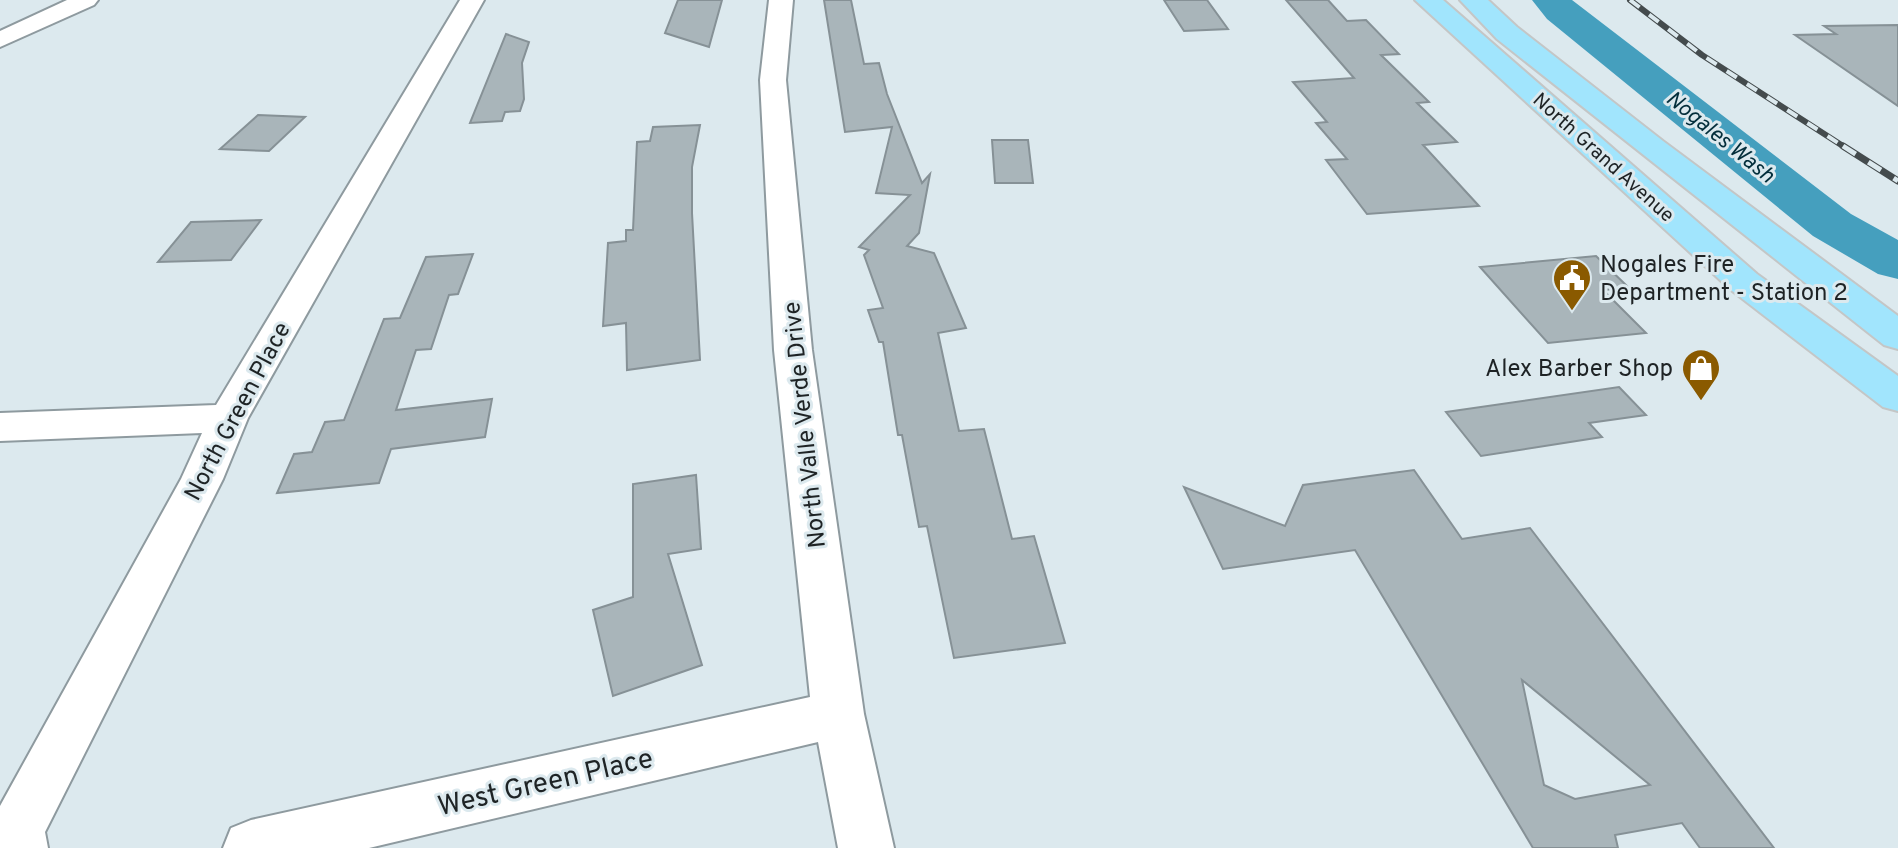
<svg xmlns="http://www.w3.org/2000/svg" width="1898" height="848" font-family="Overpass,sans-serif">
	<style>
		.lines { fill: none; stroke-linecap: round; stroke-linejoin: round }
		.river { fill: #459fbe; fill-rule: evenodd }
		.building { fill: #a9b5ba; stroke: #869196; stroke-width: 2; fill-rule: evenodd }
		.minor-casing { stroke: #8e9a9f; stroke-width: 4 }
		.major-casing { stroke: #c4c6c6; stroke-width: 4 }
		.minor { fill: #fff; fill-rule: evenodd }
		.major { fill: #a1e5fd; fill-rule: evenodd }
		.rail-far1-casing { stroke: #444b4d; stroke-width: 6 }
		.rail-casing { stroke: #444b4d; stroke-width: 7 }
		.rail-far1 { stroke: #dce9ee; stroke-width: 4; stroke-dasharray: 12; stroke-linecap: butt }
		.rail { stroke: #dce9ee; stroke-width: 5; stroke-dasharray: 15; stroke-linecap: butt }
		.labels { text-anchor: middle; stroke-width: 6; stroke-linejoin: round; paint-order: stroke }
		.far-street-label { font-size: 20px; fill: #1e2325; stroke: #dce9ee }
		.far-water-label { font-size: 22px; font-style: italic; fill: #032e3b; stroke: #dce9ee }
		.poi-label { font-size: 24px; fill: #1e2325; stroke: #dce9ee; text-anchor: start }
		.street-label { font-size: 24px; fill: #1e2325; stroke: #dce9ee }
		.near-street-label { font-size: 28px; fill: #1e2325; stroke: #dce9ee }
	</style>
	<rect width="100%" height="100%" fill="#dce9ee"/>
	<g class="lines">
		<path class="river" d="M1532,0H1572L1851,214L1898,240V279L1878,274L1813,236L1547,19Z"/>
	</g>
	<g class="building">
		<path d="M678,0H722L709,47L665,33Z"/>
		<path d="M824,0H851L864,64L879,63L887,94L922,183L930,174L919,233L907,246L934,253L966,328L938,333L959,431L984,429L1012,539L1034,536L1065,643L954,658L927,526L919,527L902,435H898L883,342H879L868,310L883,308L864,255L869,250L859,247L910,195L876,193L892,127L845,132Z"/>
		<path d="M1164,0H1207L1228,29L1184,31Z"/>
		<path d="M1286,0H1328L1347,21L1366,20L1399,54L1381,55L1429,102L1417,103L1457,142L1423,145L1479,206L1367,214L1326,160L1347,159L1316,123L1327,122L1293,82L1354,78Z"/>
		<path d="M1898,25V106L1795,35L1836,34L1824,26Z"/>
		<path d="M506,34L529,42L522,63L524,99L520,111L505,112L502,121L470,123Z"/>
		<path d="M258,115L305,117L269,151L220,149Z"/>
		<path d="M700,125L692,167V213L700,360L627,370L626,323L603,326L608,243L626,241V230H633L637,142L650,141L653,127Z"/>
		<path d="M992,140H1028L1033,183H995Z"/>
		<path d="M261,220L231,260L158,262L191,222Z"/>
		<path d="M473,254L458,294L449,295L431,349L416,350L396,410L492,399L485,437L391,449L379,483L277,493L294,454L312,452L325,422L344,420L384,319L400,318L426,257Z"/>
		<path d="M1596,256L1629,288L1603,290L1646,333L1548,343L1480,267Z"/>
		<path d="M1619,387L1646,415L1589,423L1602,437L1481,456L1446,412Z"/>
		<path d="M1414,470L1462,539L1530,528L1774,848H1700L1682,823L1615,835L1618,848H1533L1355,550L1223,569L1184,487L1285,526L1303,485ZM1522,680L1650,785L1575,799L1544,785Z"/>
		<path d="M696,475L701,549L668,554L702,665L613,696L593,610L633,597V484Z"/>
	</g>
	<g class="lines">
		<defs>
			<g id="minor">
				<path d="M67,0H98L94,5L0,47V31Z"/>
				<path d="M460,0H484L248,418L223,479L45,832L48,848H0V806L181,479L202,433L0,441V413L216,405Z"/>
				<path d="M769,0H793L786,80L812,350L864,714L894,848H838L818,742L369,848H223L231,828L251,820L810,697L774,350L760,80Z"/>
			</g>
			<g id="major">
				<path d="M1415,0H1443L1757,274L1898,376V411L1883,407L1731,290Z"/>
				<path d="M1460,0H1488L1517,27L1663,141L1898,316V349L1884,345L1497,39Z"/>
			</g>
		</defs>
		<use href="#minor" class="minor-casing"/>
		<use href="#major" class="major-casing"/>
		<use href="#minor" class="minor"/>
		<use href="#major" class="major"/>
		<defs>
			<path id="rail-far1" d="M1630,0L1702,55L1846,148"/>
			<path id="rail" d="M1843,146L1898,181"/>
		</defs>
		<use href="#rail-far1" class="rail-far1-casing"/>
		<use href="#rail" class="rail-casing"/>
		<use href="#rail-far1" class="rail-far1"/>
		<use href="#rail" class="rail"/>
	</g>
	<defs>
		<symbol id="civic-pin" viewBox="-11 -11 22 30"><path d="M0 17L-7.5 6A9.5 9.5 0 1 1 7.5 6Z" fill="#8a5a00" stroke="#dce9ee"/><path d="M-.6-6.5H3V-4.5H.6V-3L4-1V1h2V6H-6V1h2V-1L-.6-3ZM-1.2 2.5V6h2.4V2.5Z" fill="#fff"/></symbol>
		<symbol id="shop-pin" viewBox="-11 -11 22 30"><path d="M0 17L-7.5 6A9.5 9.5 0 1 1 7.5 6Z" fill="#8a5a00" stroke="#dce9ee"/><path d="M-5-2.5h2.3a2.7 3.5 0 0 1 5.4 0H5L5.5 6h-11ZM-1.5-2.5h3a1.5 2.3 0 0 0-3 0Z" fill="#fff"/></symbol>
	</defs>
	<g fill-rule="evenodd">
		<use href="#civic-pin" x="1550" y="256" width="44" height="60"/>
		<use href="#shop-pin" x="1679" y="346" width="44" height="60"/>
	</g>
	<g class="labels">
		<g class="far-street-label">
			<text transform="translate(1604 157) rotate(42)" y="7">North Grand Avenue</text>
		</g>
		<g class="far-water-label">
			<text transform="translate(1721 136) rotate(39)" y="8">Nogales Wash</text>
		</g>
		<g class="poi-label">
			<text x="1600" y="272">Nogales Fire<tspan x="1600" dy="28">Department - Station 2</tspan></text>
			<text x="1673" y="376" text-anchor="end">Alex Barber Shop</text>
		</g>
		<g class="street-label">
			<text transform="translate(237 411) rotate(-62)" y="8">North Green Place</text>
			<text transform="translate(804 425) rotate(-96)" y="8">North Valle Verde Drive</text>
		</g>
		<g class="near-street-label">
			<text transform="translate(545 781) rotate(-13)" y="10">West Green Place</text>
		</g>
	</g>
</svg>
